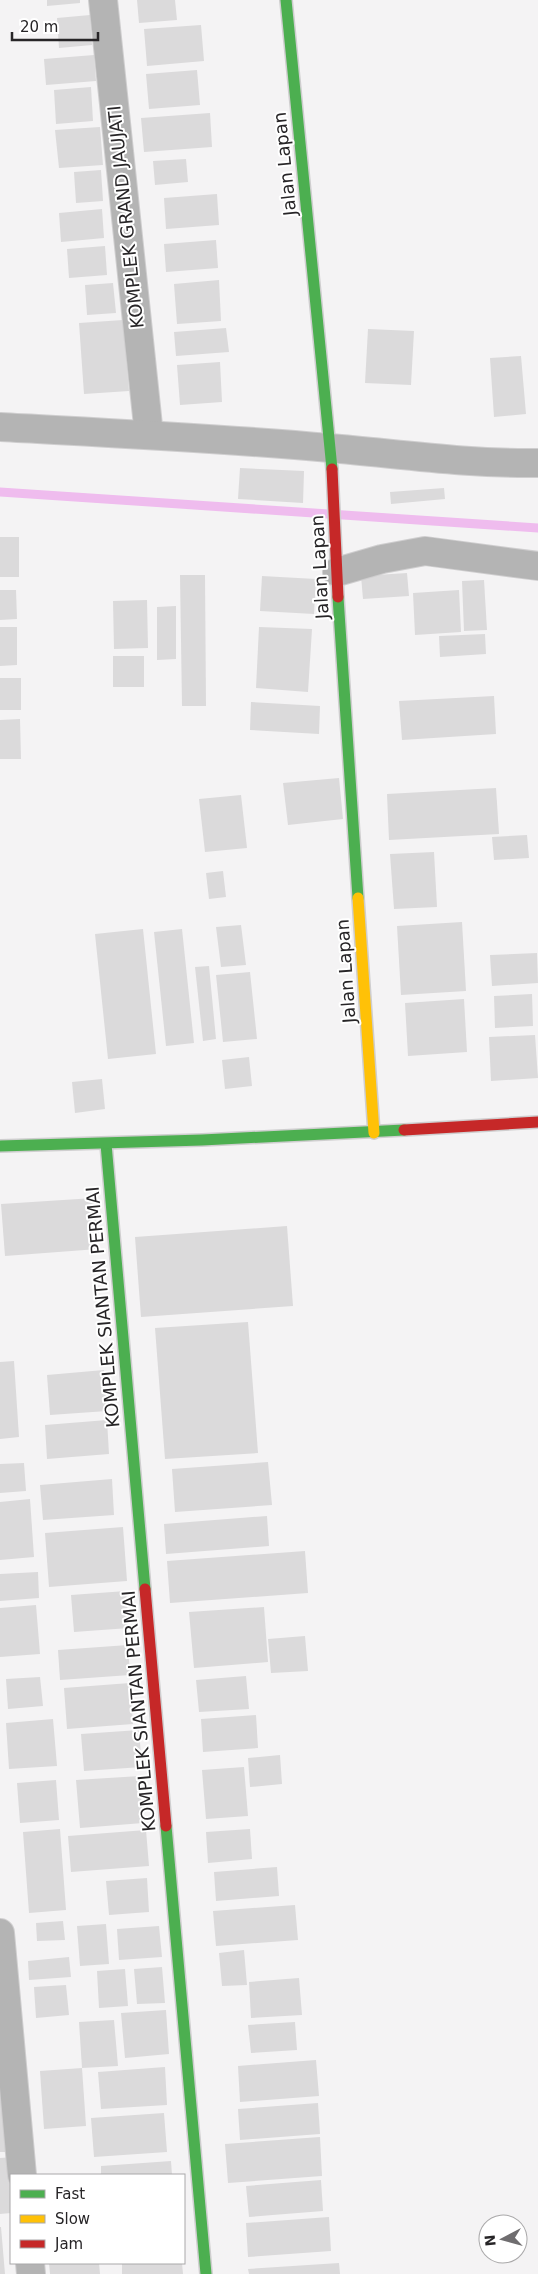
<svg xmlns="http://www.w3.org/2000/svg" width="538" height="2274" font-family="'DejaVu Sans',sans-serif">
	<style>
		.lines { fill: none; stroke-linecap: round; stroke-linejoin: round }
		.stream { stroke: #efbcee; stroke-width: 9 }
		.building { fill: #dbdadb }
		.street-casing { stroke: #cfcecf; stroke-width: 30 }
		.fast-casing { stroke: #cfcecf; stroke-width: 14 }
		.slow-casing { stroke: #cfcecf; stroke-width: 14 }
		.jam-casing { stroke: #cfcecf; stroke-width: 14 }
		.street { stroke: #b4b4b4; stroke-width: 28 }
		.fast { stroke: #4caf50; stroke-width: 11 }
		.slow { stroke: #ffc107; stroke-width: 11 }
		.jam { stroke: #c62828; stroke-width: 11 }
		.labels { text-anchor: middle; stroke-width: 4; stroke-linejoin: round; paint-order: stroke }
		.street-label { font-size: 18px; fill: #272527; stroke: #fff }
	</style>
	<rect width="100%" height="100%" fill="#f4f3f4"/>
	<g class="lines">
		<path class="stream" d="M0,492L538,528"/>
	</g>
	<g class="building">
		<path d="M47,0H80V3L47,6Z"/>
		<path d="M137,0H175L177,20L139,23Z"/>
		<path d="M90,15L92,45L59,48L57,18Z"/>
		<path d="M201,25L204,61L147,66L144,29Z"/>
		<path d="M94,55L96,81L46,85L44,59Z"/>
		<path d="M197,70L200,105L149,109L146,74Z"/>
		<path d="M91,87L93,121L56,124L54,90Z"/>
		<path d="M210,113L212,147L144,152L141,118Z"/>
		<path d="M100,127L103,165L59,168L55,130Z"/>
		<path d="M186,159L188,182L155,185L153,161Z"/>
		<path d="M101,170L103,201L76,203L74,172Z"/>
		<path d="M217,194L219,225L166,229L164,198Z"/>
		<path d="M102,209L104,238L61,242L59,213Z"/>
		<path d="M216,240L218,268L166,272L164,244Z"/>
		<path d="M105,246L107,275L69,278L67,249Z"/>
		<path d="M219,280L221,321L177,324L174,284Z"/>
		<path d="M113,283L116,313L87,315L85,285Z"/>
		<path d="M123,320L129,391L84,394L79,323Z"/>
		<path d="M226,328L229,352L176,356L174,332Z"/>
		<path d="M368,329L414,331L411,385L365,383Z"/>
		<path d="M521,356L526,414L494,417L490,358Z"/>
		<path d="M220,362L222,402L180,405L177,365Z"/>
		<path d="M240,468L304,471L303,503L238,499Z"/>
		<path d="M444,488L445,499L391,504L390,492Z"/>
		<rect x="0" y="537" width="19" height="40"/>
		<path d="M407,573L409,596L363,599L361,576Z"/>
		<path d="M180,575H205L206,706H182Z"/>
		<path d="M262,576L316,579L314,614L260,611Z"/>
		<path d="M484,580L487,630L464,631L462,581Z"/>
		<path d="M0,590H16L17,619L0,620Z"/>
		<path d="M459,590L461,632L415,635L413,593Z"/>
		<path d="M147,600L148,648L114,649L113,601Z"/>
		<path d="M176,606V659L157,660V607Z"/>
		<path d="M0,627H17V665L0,666Z"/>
		<path d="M259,627L312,629L308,692L256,688Z"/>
		<path d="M485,634L486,654L440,657L439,636Z"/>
		<rect x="113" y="656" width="31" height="31"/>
		<rect x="0" y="678" width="21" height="32"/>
		<path d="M494,696L496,734L402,740L399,701Z"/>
		<path d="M251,702L320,706L319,734L250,730Z"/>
		<path d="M20,719L21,759H0V720Z"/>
		<path d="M339,778L343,819L288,825L283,783Z"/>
		<path d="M496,788L499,834L389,840L387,794Z"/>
		<path d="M241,795L247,848L205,852L199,799Z"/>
		<path d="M527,835L529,858L494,860L492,837Z"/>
		<path d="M434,852L437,907L394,909L390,854Z"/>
		<path d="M223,871L226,897L209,899L206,873Z"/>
		<path d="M462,922L466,991L401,995L397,926Z"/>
		<path d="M241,925L246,965L221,967L216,927Z"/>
		<path d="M143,929L156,1054L108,1059L95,934Z"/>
		<path d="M182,929L194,1043L166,1046L154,932Z"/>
		<path d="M537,953L538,983L492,986L490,955Z"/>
		<path d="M209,966L216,1039L203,1041L195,967Z"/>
		<path d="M250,972L257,1039L223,1042L216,975Z"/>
		<path d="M532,994L533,1026L495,1028L494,996Z"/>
		<path d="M464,999L467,1052L408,1056L405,1003Z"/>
		<path d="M535,1035L538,1078L491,1081L489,1037Z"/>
		<path d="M249,1057L252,1086L225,1089L222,1060Z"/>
		<path d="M102,1079L105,1109L75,1113L72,1082Z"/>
		<path d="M94,1198L98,1249L5,1256L1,1204Z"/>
		<path d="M287,1226L293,1306L141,1317L135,1237Z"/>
		<path d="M248,1322L258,1453L165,1459L155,1328Z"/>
		<path d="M14,1361L19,1437L0,1439V1362Z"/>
		<path d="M104,1370L107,1411L50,1415L47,1375Z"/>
		<path d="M107,1420L109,1454L47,1459L45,1425Z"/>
		<path d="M268,1462L272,1505L175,1512L172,1469Z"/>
		<path d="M24,1463L26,1491L0,1493V1464Z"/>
		<path d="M112,1479L114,1515L43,1520L40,1485Z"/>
		<path d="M30,1499L34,1557L0,1560V1502Z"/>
		<path d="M267,1516L269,1546L166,1554L164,1524Z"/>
		<path d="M123,1527L127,1581L49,1587L45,1533Z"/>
		<path d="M305,1551L308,1593L170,1603L167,1561Z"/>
		<path d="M38,1572L39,1598L0,1601V1574Z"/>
		<path d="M126,1591L129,1628L74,1632L71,1595Z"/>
		<path d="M36,1605L40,1654L0,1657V1608Z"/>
		<path d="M264,1607L268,1662L194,1668L189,1612Z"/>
		<path d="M305,1636L308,1671L271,1673L268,1639Z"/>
		<path d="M128,1645L130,1675L60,1680L58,1650Z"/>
		<path d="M246,1676L249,1709L199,1712L196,1680Z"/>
		<path d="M40,1677L43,1706L8,1709L6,1679Z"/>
		<path d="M130,1683L133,1724L67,1729L64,1688Z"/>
		<path d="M256,1715L258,1748L203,1752L201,1719Z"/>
		<path d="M53,1719L57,1766L9,1769L6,1723Z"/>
		<path d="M139,1730L142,1767L84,1771L81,1734Z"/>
		<path d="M280,1755L282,1784L250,1787L248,1758Z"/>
		<path d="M244,1767L248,1816L206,1819L202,1770Z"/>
		<path d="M140,1776L143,1823L80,1828L76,1780Z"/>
		<path d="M56,1780L59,1820L20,1823L17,1783Z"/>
		<path d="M60,1829L66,1910L29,1913L23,1832Z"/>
		<path d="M250,1829L252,1859L208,1863L206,1832Z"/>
		<path d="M146,1830L149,1866L71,1872L68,1836Z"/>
		<path d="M277,1867L279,1896L216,1901L214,1872Z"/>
		<path d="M147,1878L149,1912L109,1915L106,1881Z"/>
		<path d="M295,1905L298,1940L216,1946L213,1911Z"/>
		<path d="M63,1921L65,1940L37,1941L36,1923Z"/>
		<path d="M106,1924L109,1964L80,1966L77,1926Z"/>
		<path d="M159,1926L162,1957L119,1960L117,1929Z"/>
		<path d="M244,1950L247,1985L222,1986L219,1953Z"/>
		<path d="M69,1957L71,1977L29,1980L28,1961Z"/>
		<path d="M162,1967L165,2003L137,2004L134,1969Z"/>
		<path d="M125,1969L128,2006L99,2008L97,1971Z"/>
		<path d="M299,1978L302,2015L251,2018L249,1982Z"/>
		<path d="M66,1985L69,2015L36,2018L34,1987Z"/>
		<path d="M166,2010L169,2054L125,2058L121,2013Z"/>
		<path d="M114,2020L118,2066L82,2068L79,2022Z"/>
		<path d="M295,2022L297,2050L251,2053L248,2025Z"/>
		<path d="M316,2060L319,2096L240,2102L238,2066Z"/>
		<path d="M165,2067L167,2105L101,2109L98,2072Z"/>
		<path d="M82,2068L86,2126L44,2129L40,2071Z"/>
		<path d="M0,2097H3L7,2152H0Z"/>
		<path d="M318,2103L320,2134L240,2140L238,2109Z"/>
		<path d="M164,2113L167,2152L94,2157L91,2118Z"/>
		<path d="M320,2137L322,2176L228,2183L225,2144Z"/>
		<path d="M14,2157L11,2213L0,2214V2158Z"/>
		<path d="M171,2161L172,2175H101V2166Z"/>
		<path d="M321,2180L323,2211L249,2217L246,2186Z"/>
		<path d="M329,2217L331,2251L248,2257L246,2223Z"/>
		<path d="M0,2227H1L5,2274H0Z"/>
		<path d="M49,2263H99L100,2274H50Z"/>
		<path d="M122,2263H182L183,2274H122Z"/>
		<path d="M339,2263L340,2274H249L248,2269Z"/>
	</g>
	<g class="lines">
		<defs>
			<g id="street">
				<path d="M103,0L149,435"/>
				<path d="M0,427C110,433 220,438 330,448C400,454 468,464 538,463"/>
				<path d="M337,572L382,559L425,551L538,566"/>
				<path d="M0,1933L22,2175"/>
				<path d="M30,2263L31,2274"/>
			</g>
			<g id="fast">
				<path d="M286,0L332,469"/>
				<path d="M338,597L358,898"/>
				<path d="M106,1144L145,1589"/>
				<path d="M0,1146L202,1140L404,1130"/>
				<path d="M166,1826L206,2274"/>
			</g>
			<path id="slow" d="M358,898L374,1133"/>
			<g id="jam">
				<path d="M332,469L338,597"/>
				<path d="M404,1130L538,1122"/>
				<path d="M145,1589L166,1826"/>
			</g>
		</defs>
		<use href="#street" class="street-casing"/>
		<use href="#fast" class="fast-casing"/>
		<use href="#slow" class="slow-casing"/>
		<use href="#jam" class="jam-casing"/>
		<use href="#street" class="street"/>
		<use href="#fast" class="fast"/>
		<use href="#slow" class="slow"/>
		<use href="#jam" class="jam"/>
	</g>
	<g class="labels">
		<g class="street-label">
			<text transform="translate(285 164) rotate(-96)" y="6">Jalan Lapan</text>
			<text transform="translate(126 217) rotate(-96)" y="6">KOMPLEK GRAND JAUJATI</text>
			<text transform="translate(320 567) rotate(-93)" y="6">Jalan Lapan</text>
			<text transform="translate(346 971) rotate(-94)" y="6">Jalan Lapan</text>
			<text transform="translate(103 1307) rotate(-95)" y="6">KOMPLEK SIANTAN PERMAI</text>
			<text transform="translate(139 1711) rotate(-95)" y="6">KOMPLEK SIANTAN PERMAI</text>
		</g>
	</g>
	<rect x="10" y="2174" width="175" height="90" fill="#ffffff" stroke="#a9a8a9"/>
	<rect x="20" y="2190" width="25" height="8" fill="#4caf50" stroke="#a9a8a9"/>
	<text x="55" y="2199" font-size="15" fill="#272527">Fast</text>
	<rect x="20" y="2215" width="25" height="8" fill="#ffc107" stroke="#a9a8a9"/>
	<text x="55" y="2224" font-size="15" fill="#272527">Slow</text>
	<rect x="20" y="2240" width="25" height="8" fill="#c62828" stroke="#a9a8a9"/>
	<text x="55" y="2249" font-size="15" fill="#272527">Jam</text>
	<g transform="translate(503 2239) rotate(264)"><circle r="24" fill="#ffffff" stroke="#a9a8a9"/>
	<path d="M0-4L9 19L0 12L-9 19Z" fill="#6f6d6f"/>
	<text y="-8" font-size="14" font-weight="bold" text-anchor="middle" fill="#272527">N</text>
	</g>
	<path d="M12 32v8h86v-8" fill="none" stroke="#272527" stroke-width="2.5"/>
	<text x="20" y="32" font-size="15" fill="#272527" stroke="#ffffff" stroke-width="4" paint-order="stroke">20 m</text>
</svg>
